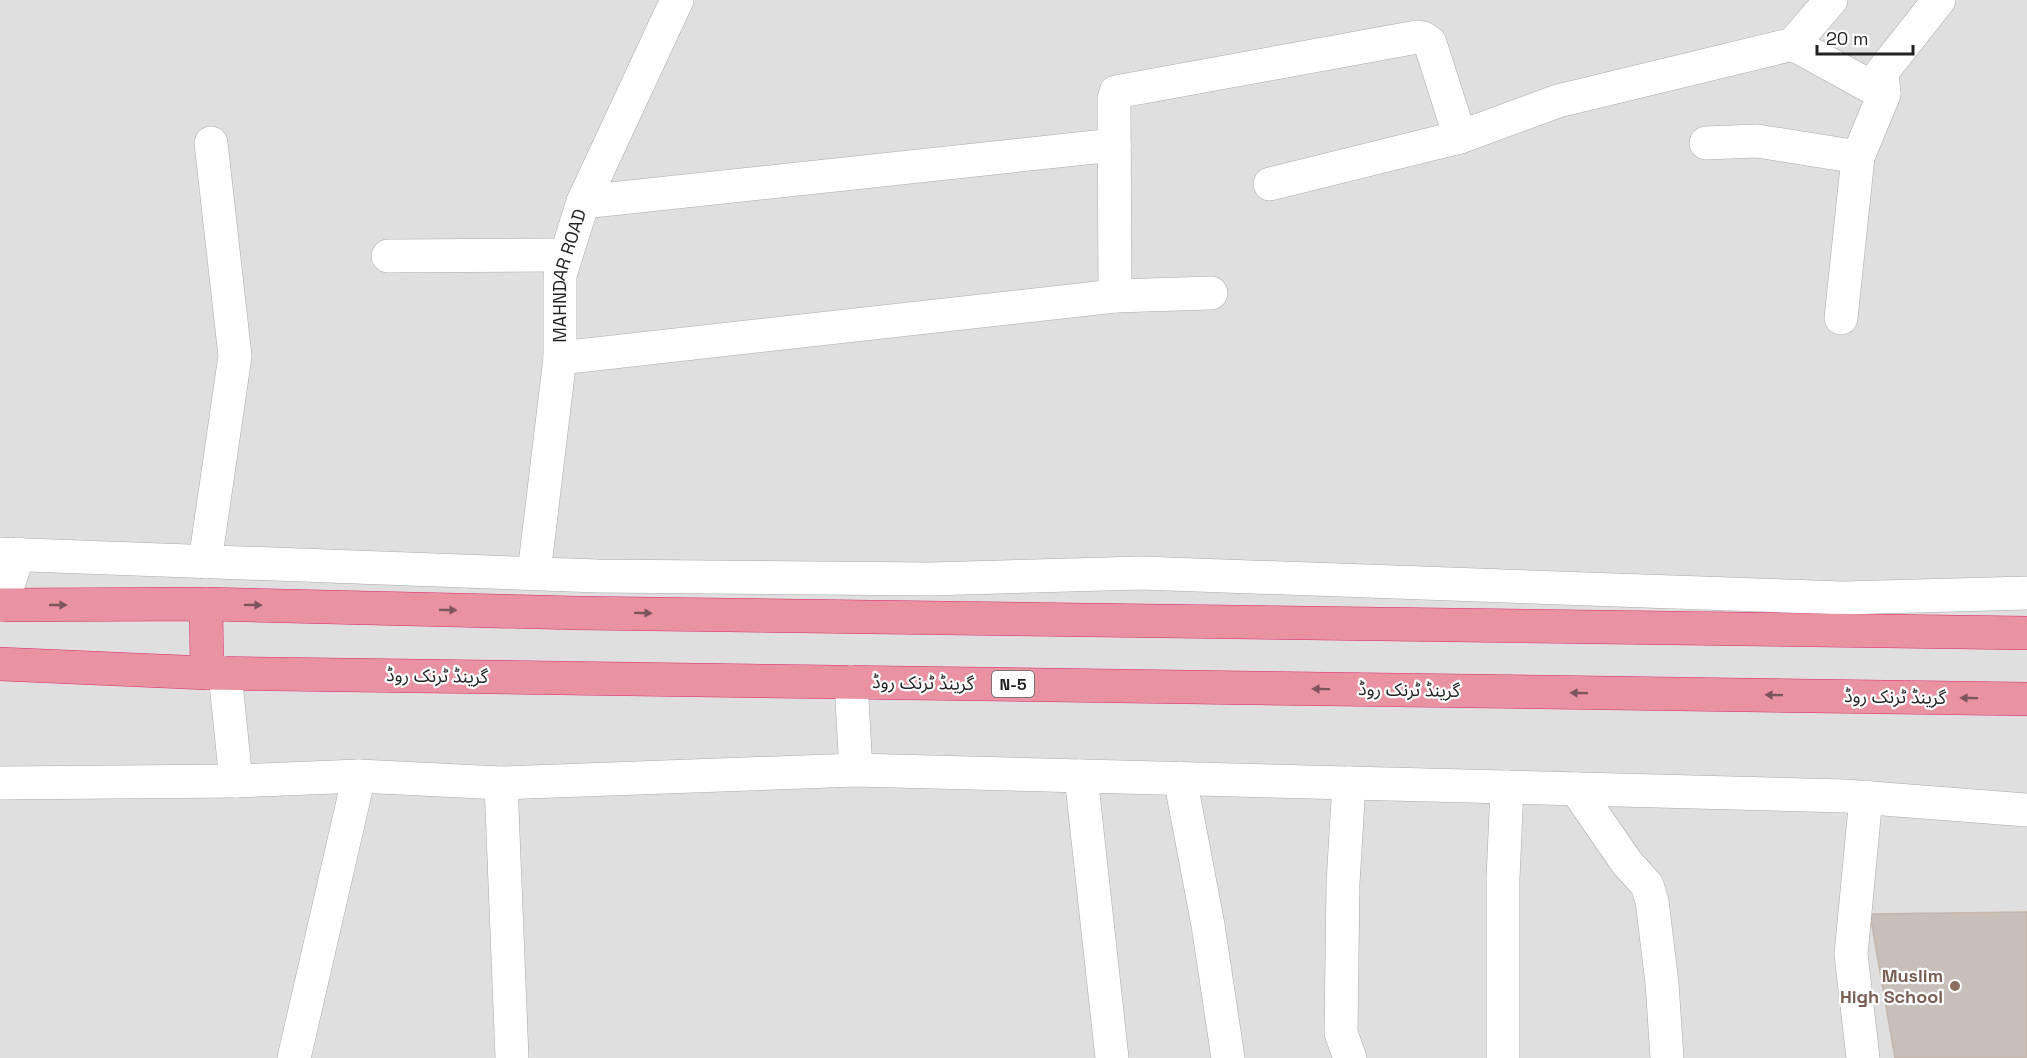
<svg xmlns="http://www.w3.org/2000/svg" width="2027" height="1058" font-family="'Space Grotesk','Noto Sans Arabic',sans-serif">
	<style>
		.residential { fill: #e0dfdf }
		.building { fill: #c7bfb8; stroke: #c4b6ab; stroke-width: 1.5 }
		.lines { fill: none; stroke-linecap: round; stroke-linejoin: round }
		.minor-casing { stroke: #a9a9a9; stroke-width: 34 }
		.highway-casing { stroke: #dc2a67; stroke-width: 34 }
		.minor { stroke: #fff; stroke-width: 33 }
		.highway { stroke: #e892a2; stroke-width: 33 }
		.oneway { fill: #7b545c }
		.education-dot { fill: #8d6e63; stroke: #fff; stroke-width: 2 }
		.labels { text-anchor: middle; stroke-width: 4.5; stroke-linejoin: round; paint-order: stroke }
		.shield { fill: #fff; stroke: #646464; stroke-width: 1.5 }
		.shield-label { font-size: 16px; font-weight: bold; fill: #222 }
		.street-label { font-size: 18px; fill: #222; stroke: #fff }
		.education-label { font-size: 18px; font-weight: bold; fill: #785e54; stroke: #fff; text-anchor: end }
	</style>
	<rect width="100%" height="100%" fill="#f2efe9"/>
	<rect class="residential" x="0" y="0" width="2027" height="1058"/>
	<path class="building" d="M2027,912V1058H1895L1870,914Z"/>
	<g class="lines">
		<defs>
			<g id="minor">
				<path d="M1793,44L1884,94"/>
				<path d="M1706,143L1757,141L1858,157"/>
				<path d="M1270,184L1460,137L1558,101L1793,44L1831,0"/>
				<path d="M583,202L1114,145"/>
				<path d="M388,256L566,255"/>
				<path d="M1115,296L1114,99L1116,92L1417,37L1423,38L1430,43L1460,137"/>
				<path d="M1841,318L1858,157L1884,94L1882,72L1939,0"/>
				<path d="M560,358L1115,296L1211,293"/>
				<path d="M0,554L598,576L930,579L1141,573L1843,598L2027,593"/>
				<path d="M205,562L235,356L211,143"/>
				<path id="s1" d="M534,573L560,358V275L583,202L677,0"/>
				<path d="M2,605L18,554"/>
				<path d="M225,673L236,781"/>
				<path d="M851,682L856,770"/>
				<path d="M1081,776L1112,1058"/>
				<path d="M1180,778L1208,925L1228,1058"/>
				<path d="M0,783L236,781L359,776L501,783L856,770L1845,796L2027,810"/>
				<path d="M501,783L512,1058"/>
				<path d="M1349,783L1343,883L1341,1033L1350,1058"/>
				<path d="M1576,789L1627,863L1647,885L1652,901L1662,983L1667,1058"/>
				<path d="M294,1058L359,776"/>
				<path d="M1503,1058V879L1507,787"/>
				<path d="M1863,1058L1851,954L1866,797"/>
			</g>
			<g id="highway">
				<path d="M206,604L207,673"/>
				<path d="M0,605L206,604L577,613L2027,633"/>
				<path d="M0,664L207,673L2027,699"/>
			</g>
		</defs>
		<use href="#minor" class="minor-casing"/>
		<use href="#highway" class="highway-casing"/>
		<use href="#minor" class="minor"/>
		<use href="#highway" class="highway"/>
	</g>
	<defs><path id="oneway-solid" d="M-6-.8H1V-3.2L6.5 0L1 3.2V.8H-6Z" transform="scale(1.5)"/></defs>
	<g class="oneway">
		<use href="#oneway-solid" transform="translate(58 605)"/>
		<use href="#oneway-solid" transform="translate(253 605) rotate(1)"/>
		<use href="#oneway-solid" transform="translate(448 610) rotate(1)"/>
		<use href="#oneway-solid" transform="translate(643 613) rotate(1)"/>
		<use href="#oneway-solid" transform="translate(1321 689) rotate(-179)"/>
		<use href="#oneway-solid" transform="translate(1579 693) rotate(-179)"/>
		<use href="#oneway-solid" transform="translate(1774 695) rotate(-179)"/>
		<use href="#oneway-solid" transform="translate(1969 698) rotate(-179)"/>
	</g>
	<circle class="education-dot" cx="1955" cy="986" r="6"/>
	<g class="labels">
		<rect class="shield" x="992" y="671" width="42" height="26" rx="4.5"/>
		<g class="shield-label">
			<text x="1013" y="690">N-5</text>
		</g>
		<g class="street-label">
			<text dy="6" stroke="none"><textPath href="#s1" startOffset="300">MAHNDAR ROAD</textPath></text>
			<text transform="translate(437 676) rotate(1)" y="6">گرینڈ ٹرنک روڈ</text>
			<text transform="translate(923 683) rotate(1)" y="6">گرینڈ ٹرنک روڈ</text>
			<text transform="translate(1409 690) rotate(1)" y="6">گرینڈ ٹرنک روڈ</text>
			<text transform="translate(1895 697) rotate(1)" y="6">گرینڈ ٹرنک روڈ</text>
		</g>
		<g class="education-label">
			<text x="1943" y="982">Muslim<tspan x="1943" dy="21">High School</tspan></text>
		</g>
	</g>
	<path d="M1817 45v9h96v-9" fill="none" stroke="#222222" stroke-width="3"/>
	<text x="1826" y="45" font-size="18" fill="#222222" stroke="#ffffff" stroke-width="4.5" paint-order="stroke">20 m</text>
</svg>
